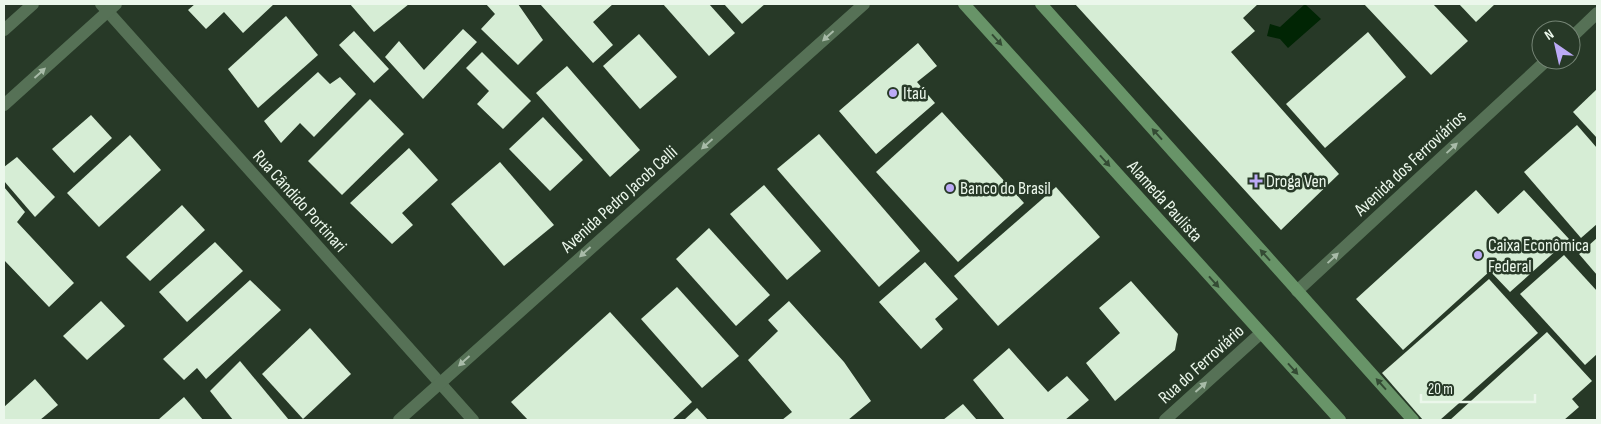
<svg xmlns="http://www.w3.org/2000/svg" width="1601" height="424" font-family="'Sofia Sans Condensed',sans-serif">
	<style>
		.water { fill: #012504 }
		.building { fill: #d6edd5 }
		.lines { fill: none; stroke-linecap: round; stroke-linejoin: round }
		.minor { stroke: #567156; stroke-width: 12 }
		.secondary { stroke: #689468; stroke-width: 12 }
		.oneway { fill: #a8bba8 }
		.oneway2 { fill: #344b34 }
		.poi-dot { fill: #bcaaf6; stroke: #273927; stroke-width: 2 }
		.labels { text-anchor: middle; stroke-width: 5; stroke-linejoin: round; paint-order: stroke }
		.poi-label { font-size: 18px; fill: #ebf7eb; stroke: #273927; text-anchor: start }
		.street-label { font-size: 18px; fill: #ebf7eb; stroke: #273927 }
	</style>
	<rect width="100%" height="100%" fill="#273927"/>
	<path class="water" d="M1305,4L1321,19L1288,48L1280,39L1267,36L1270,24L1280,27Z"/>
	<g class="building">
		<path d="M195,4H274L243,33L224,12L206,29L188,10Z"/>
		<path d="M350,4H409L374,32Z"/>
		<path d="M486,4H518L543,40L518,65L481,29L495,14Z"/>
		<path d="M540,4H613L593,22L613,45L593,63Z"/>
		<path d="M663,4H709L735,33L709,56Z"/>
		<path d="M724,4H765L742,24Z"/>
		<path d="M1075,4H1258L1243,18L1255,31L1231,52L1339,174L1281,230Z"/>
		<path d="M1364,4H1433L1468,41L1431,75Z"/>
		<path d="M1459,4H1495L1476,22Z"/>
		<path d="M286,16L318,55L258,108L228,69Z"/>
		<path d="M463,29L477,42L423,99L385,57L399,41L424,70Z"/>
		<path d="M354,31L389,69L374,83L339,45Z"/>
		<path d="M1368,32L1406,77L1325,148L1286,104Z"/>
		<path d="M639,34L677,77L640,109L603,66Z"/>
		<path d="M918,43L937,66L917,82L935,103L876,154L839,111Z"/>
		<path d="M482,52L531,101L503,129L477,104L489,91L466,68Z"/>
		<path d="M567,66L640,150L610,177L536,93Z"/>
		<path d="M318,72L330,84L340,77L356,94L314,137L300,123L281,143L264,121Z"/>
		<path d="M1597,89V138L1573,112Z"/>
		<path d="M370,99L404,134L342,195L308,161Z"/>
		<path d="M942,112L1024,203L958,262L876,172Z"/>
		<path d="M91,115L112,138L74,173L52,149Z"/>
		<path d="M543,117L583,160L550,191L509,149Z"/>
		<path d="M1577,125L1597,148V224L1581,238L1524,172Z"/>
		<path d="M819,134L920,251L879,287L777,169Z"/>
		<path d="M130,135L161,170L99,227L67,193Z"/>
		<path d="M409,148L438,180L402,213L413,225L392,244L350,203Z"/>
		<path d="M17,157L55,197L35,217L4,181V167Z"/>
		<path d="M500,162L554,225L504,266L451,204Z"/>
		<path d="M764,185L821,251L787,280L730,214Z"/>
		<path d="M4,187L25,212L17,222L74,283L49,307L4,260Z"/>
		<path d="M1056,187L1100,237L998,326L954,276Z"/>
		<path d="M1476,190L1498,214L1524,190L1569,239L1510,292L1490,271L1403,350L1356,299Z"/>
		<path d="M182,205L205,230L150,281L126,257Z"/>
		<path d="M709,228L770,295L736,326L676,259Z"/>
		<path d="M1597,238V275L1579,254Z"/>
		<path d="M215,242L243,271L187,322L159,292Z"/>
		<path d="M1564,255L1597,291V354L1585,365L1520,294Z"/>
		<path d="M925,262L958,299L935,319L943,329L921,349L879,302Z"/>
		<path d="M1489,279L1538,333L1440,420H1423L1382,373Z"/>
		<path d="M250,280L281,310L206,379L197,368L184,380L163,359Z"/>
		<path d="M1131,281L1178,334L1175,350L1115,401L1086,363L1120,333L1099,308Z"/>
		<path d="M677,287L739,356L702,388L641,319Z"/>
		<path d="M101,301L125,326L87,360L63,336Z"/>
		<path d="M789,301L844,362L871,401L848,420H782L792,412L748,360L778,331L768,320Z"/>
		<path d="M610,312L692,402L672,420H528L511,402Z"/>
		<path d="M310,328L351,374L303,419L262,374Z"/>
		<path d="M1547,332L1592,381L1572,399L1579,407L1564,420H1450Z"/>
		<path d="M1009,348L1048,392L1067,376L1089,400L1065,420H1005L973,380Z"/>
		<path d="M240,361L289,420H233L210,391Z"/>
		<path d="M35,379L58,405L40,420H4V407Z"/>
		<path d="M184,397L203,420H158Z"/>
		<path d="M963,404L977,420H943Z"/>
		<path d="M697,408L708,420H684Z"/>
	</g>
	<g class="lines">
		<g class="minor">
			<path d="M101,4L473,420"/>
			<path d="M4,30L33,4"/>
			<path d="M1571,38L1597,13"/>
			<path d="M4,105L116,4"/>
			<path d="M1297,291L1547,60"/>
			<path d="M399,420L864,4"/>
			<path d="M1165,420L1261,333"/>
		</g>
		<g class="secondary">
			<path d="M964,4L1340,420"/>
			<path d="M1041,4L1413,420"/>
		</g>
	</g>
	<defs><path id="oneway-solid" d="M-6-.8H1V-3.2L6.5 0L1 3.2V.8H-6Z" transform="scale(1.25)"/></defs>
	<g class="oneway">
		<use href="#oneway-solid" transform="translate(828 36) rotate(138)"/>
		<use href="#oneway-solid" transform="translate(40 73) rotate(-42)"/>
		<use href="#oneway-solid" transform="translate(707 144) rotate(138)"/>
		<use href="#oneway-solid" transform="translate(1452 148) rotate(-43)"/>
		<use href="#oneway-solid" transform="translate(585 252) rotate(138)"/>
		<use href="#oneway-solid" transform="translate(1333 258) rotate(-43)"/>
		<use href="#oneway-solid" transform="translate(464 361) rotate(138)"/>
		<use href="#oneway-solid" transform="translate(1201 387) rotate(-42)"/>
	</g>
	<g class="oneway2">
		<use href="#oneway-solid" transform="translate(997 40) rotate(48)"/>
		<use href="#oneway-solid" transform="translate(1157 134) rotate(-132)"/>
		<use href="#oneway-solid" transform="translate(1105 161) rotate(48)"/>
		<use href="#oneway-solid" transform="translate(1265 255) rotate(-132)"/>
		<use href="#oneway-solid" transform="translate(1214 282) rotate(48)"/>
		<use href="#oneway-solid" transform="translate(1293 369) rotate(48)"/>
		<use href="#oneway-solid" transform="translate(1381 384) rotate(-132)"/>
	</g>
	<g class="poi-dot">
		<circle cx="893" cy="93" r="5"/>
		<path d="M1253.5 173.5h5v5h5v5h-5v5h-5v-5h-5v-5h5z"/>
		<circle cx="950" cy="188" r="5"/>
		<circle cx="1478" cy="255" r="5"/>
	</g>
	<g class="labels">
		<g class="poi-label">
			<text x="903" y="99">Itaú</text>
			<text x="1266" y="187">Droga Ven</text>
			<text x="960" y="194">Banco do Brasil</text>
			<text x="1488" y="251">Caixa Econômica<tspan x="1488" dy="21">Federal</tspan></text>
		</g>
		<g class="street-label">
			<text transform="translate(1410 163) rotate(-43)" y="6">Avenida dos Ferroviários</text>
			<text transform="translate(619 199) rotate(-42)" y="6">Avenida Pedro Jacob Celli</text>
			<text transform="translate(300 201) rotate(48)" y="6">Rua Cândido Portinari</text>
			<text transform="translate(1165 201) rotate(48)" y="6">Alameda Paulista</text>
			<text transform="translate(1201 364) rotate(-42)" y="6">Rua do Ferroviário</text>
		</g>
	</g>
	<rect width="1601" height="424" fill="none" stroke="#ebf7eb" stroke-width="10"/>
	<g transform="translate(1556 45) rotate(326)"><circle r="24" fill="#273927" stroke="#758575"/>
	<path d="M0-4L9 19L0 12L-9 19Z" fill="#bcaaf6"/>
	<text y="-8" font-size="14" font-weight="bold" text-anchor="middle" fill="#ebf7eb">N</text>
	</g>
	<path d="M1421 394v8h114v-8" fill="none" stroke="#ebf7eb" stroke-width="2.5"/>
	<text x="1428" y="394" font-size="15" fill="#ebf7eb" stroke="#273927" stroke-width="4" paint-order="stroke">20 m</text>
</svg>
